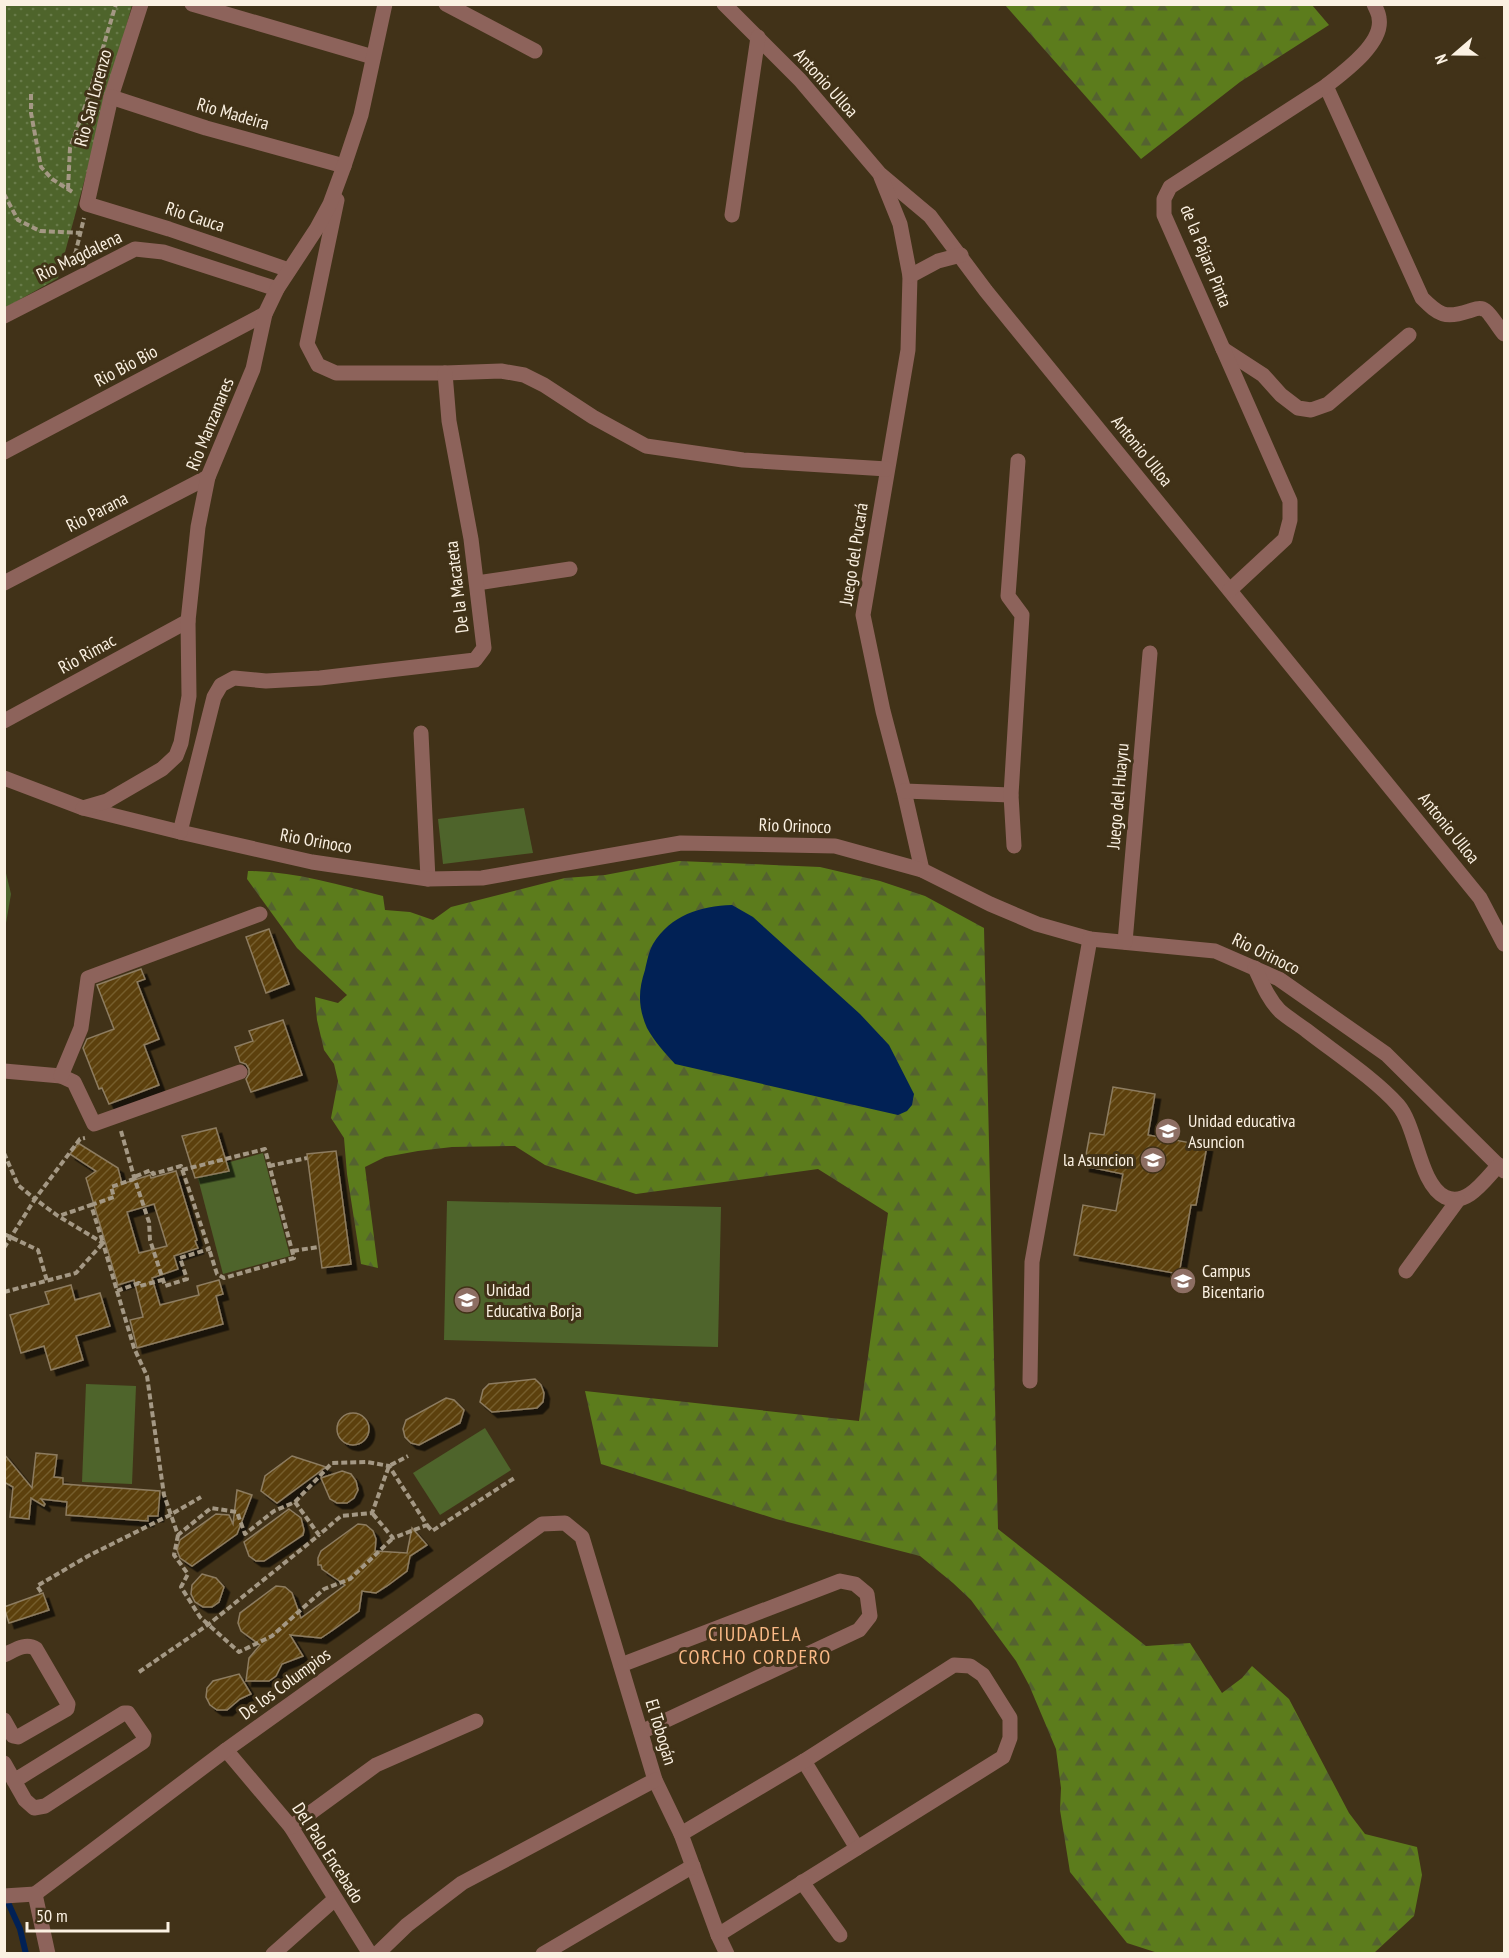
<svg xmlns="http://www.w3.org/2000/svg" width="1509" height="1958" font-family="'PT Sans Narrow',sans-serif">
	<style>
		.forest { fill: url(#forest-firs) }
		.park { fill: url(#park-dots) }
		.pitch { fill: #4e642b }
		.water { fill: #012155 }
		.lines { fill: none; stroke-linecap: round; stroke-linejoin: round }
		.stream { stroke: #012155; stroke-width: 6 }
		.building { fill: url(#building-hatch); stroke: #8d7c60; stroke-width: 1.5; fill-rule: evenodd; filter: url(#shadow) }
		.path { stroke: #a49884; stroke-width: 4; stroke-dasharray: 6 3; stroke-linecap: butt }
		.minor { stroke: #8d635b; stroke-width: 15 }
		.labels { text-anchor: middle; stroke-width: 6; stroke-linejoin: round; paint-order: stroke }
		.street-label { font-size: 18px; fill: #fbf1e2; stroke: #413218 }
		.poi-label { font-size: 18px; fill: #fbf1e2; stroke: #413218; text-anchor: start }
		.neighbourhood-label { font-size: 20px; letter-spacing: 1.5px; fill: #fbba87; stroke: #413218 }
	</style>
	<defs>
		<pattern id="forest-firs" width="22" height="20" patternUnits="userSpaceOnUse" patternTransform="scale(1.5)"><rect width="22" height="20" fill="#5c7c1c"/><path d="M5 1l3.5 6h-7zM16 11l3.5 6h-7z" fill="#546230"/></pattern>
		<pattern id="park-dots" width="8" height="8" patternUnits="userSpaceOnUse" patternTransform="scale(1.5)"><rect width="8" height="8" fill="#4e642b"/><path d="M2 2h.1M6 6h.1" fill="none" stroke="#687b49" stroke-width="1.8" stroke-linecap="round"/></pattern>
		<pattern id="building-hatch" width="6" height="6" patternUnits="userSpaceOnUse" patternTransform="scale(1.5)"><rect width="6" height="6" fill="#5c410b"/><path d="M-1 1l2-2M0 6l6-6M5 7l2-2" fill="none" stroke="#745d2e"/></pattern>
		<filter id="shadow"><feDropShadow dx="5.5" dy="5.5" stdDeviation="0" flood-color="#0009"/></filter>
	</defs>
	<rect width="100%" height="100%" fill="#413218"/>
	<g class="forest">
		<path d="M1005,5H1312L1329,25L1240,82L1141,159Z"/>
		<path d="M679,861L820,867L880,881L925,896L984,928L998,1529L1146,1646L1190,1643L1222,1693L1242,1678L1252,1666L1289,1699L1349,1813L1365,1834L1417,1847L1422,1875L1414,1916L1374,1953L1161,1954L1127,1943L1070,1872L1060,1810L1061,1788L1056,1749L1029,1685L1016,1661L971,1600L953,1583L920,1556L776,1519L601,1464L585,1391L859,1421L888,1213L818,1169L636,1194L545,1165L515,1146L452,1147L418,1151L385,1157L365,1167L378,1268L361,1264L347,1174L344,1138L331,1118L338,1081L334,1064L324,1050L317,1020L315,997L338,1003L347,995L297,948L247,879L248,871C293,871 339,885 383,896L385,910L410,912L433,920L451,907L565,878L605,875Z"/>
	</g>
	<path class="park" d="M5,5H132L58,278L5,308Z"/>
	<g class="pitch">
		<path d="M524,808L533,853L443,864L438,819Z"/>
		<path d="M4,865L11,894L5,929L4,928Z"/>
		<path d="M263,1153L290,1256L223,1274L196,1171Z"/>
		<path d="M447,1201L721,1207L718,1347L444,1340Z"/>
		<path d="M86,1384L136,1386L132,1484L82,1482Z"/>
		<path d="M485,1428L511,1470L440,1515L413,1473Z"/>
	</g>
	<path class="water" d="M732,905L753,917L860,1014L889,1045L914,1094L912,1105L907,1111L898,1115L675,1064C665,1053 654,1041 647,1028C638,1007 638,991 645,970C647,961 649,951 653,944C671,915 700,906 732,905Z"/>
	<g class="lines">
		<path class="stream" d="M6,1898L20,1929L26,1954"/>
	</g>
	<g class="building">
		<path d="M269,929L289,984L266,993L246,937Z"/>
		<path d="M141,969L145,979L137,982L159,1039L144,1045L159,1085L109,1104L102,1088L99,1089L83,1048L87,1039L114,1029L97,985Z"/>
		<path d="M283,1020L302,1075L251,1092L246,1079L249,1074V1069L246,1064L240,1062L235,1047L253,1041L249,1031Z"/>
		<path d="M1113,1087L1155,1094L1148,1135L1207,1146L1196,1205H1191L1179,1274L1074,1255L1083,1205L1116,1211L1123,1174L1084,1166L1090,1133L1104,1135Z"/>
		<path d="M216,1128L229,1171L195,1178L182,1136Z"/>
		<path d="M78,1143L118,1168L122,1184L150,1175L151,1178L176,1171L197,1240L195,1241L198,1248L174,1256L178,1269L152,1278L160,1305L199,1295L197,1286L219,1280L223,1294L216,1296L223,1324L137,1348L130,1320L143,1317L134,1280L118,1285L86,1178L96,1171L70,1154ZM154,1204L167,1246L139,1253L127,1212Z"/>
		<path d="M336,1151L351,1264L322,1268L307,1154Z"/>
		<path d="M71,1285L75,1300L100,1293L110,1326L76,1336L83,1360L51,1370L44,1346L21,1353L10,1315L49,1304L45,1292Z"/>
		<path d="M535,1379L541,1385L544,1393L543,1402L537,1408L492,1412L480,1402L483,1390L489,1384Z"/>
		<path d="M446,1398L454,1400L464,1410L460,1423L419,1445L411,1443L405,1437L403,1429L406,1420Z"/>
		<circle cx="353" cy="1429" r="16"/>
		<path d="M36,1453L57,1455L54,1477L63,1478V1484L160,1491L158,1516H148V1521L66,1515L67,1502L41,1499L45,1504L44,1506L31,1498L29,1519L10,1517L13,1487L4,1482V1454L32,1488Z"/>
		<path d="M292,1456L326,1467L277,1503L261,1491L265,1476Z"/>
		<path d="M342,1471L351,1474L356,1481L358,1490L354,1498L347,1503H337L330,1499L321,1478Z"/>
		<path d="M237,1490L252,1495L237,1534L192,1566L180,1558L177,1550L180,1540L216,1514L229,1515L233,1524Z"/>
		<path d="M289,1509L301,1518L304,1530L303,1535L264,1561H256L249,1556L244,1542Z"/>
		<path d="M358,1524L366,1525L373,1531L376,1539L375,1551L407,1553L412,1528L427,1545L410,1556L407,1571L387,1586L376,1593L362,1591L359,1611L333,1630L321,1638L290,1635L303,1656L282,1664L276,1676L269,1681H246L249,1658L260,1645L241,1631L238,1623L240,1613L276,1586L285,1587L292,1593L301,1618L345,1585L322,1569L321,1565H318V1558L321,1551Z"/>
		<path d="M202,1574L216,1578L224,1587L219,1602L212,1607H203L195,1602L191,1594L192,1585Z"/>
		<path d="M43,1593L49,1610L9,1623L4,1607Z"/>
		<path d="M239,1674L251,1694L240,1699L227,1710H217L210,1705L206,1697L207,1688L213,1681Z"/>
	</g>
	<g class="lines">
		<g class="path">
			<path d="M31,94V113L41,167L52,179L74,193"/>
			<path d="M68,189L70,148L87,101L116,4"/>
			<path d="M4,194L18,220L40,231L81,233"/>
			<path d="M73,263L84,218"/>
			<path d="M121,1131L134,1177L149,1222L150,1240L165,1286L187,1279L180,1258L209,1249L181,1166L153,1174L151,1170L134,1177"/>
			<path d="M4,1153L18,1185L35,1199L80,1139L85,1138"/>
			<path d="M269,1166L307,1158"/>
			<path d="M182,1170L265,1149L294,1258L224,1278L217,1274L209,1249"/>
			<path d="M91,1205L114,1197L111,1187L134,1179"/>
			<path d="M4,1234L38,1250L47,1281"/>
			<path d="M4,1248L35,1199L58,1216L103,1243L117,1291L139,1283L140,1286L162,1280"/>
			<path d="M293,1251L318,1247"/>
			<path d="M117,1291L134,1348L147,1376L164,1495L178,1535L211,1508L237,1512L245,1534L274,1511L295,1502L319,1535L341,1516L372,1513L389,1466L408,1456"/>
			<path d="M4,1292L76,1273L103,1243L91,1205L59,1216"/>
			<path d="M295,1502L332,1463L367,1462L389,1466L427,1525L393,1538L372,1513"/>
			<path d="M427,1525L432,1531L516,1477"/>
			<path d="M178,1535L174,1555L188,1574L181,1587L200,1617L239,1652L272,1636L324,1589L350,1579L393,1538"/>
			<path d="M41,1592L37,1586L88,1556L170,1515L201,1497"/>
			<path d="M139,1672L209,1624L319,1535"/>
		</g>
		<g class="minor">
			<path d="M141,4L111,97L87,204L169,229L289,270"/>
			<path d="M192,4L373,57"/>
			<path d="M446,4L535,51"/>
			<path d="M724,4L800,80L880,174L930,216L986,291L1480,898L1504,944"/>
			<path d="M1326,86L1422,298C1439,315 1445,319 1469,311C1473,310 1478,307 1483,309C1488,310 1499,328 1504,334"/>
			<path d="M111,97L206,128L344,166"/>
			<path d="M881,177L900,224L910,276L908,350L863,615L883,711L904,791L922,870"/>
			<path d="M337,200L307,344L318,365L336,373H445L501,371L524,375L544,385L593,417L646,446L743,460L887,469"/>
			<path d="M732,215L758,37"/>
			<path d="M910,276L938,261L961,255"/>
			<path d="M4,316L135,249L163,252L277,289"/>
			<path d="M1223,349L1263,375L1281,395L1298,408L1311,410L1328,404L1409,335"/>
			<path d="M4,452L265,314"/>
			<path d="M4,583L208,477"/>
			<path d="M477,583L570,569"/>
			<path d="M1230,590L1285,539L1290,520V501L1164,215V199L1170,187L1326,86C1344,72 1384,43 1379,18C1379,14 1376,9 1374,4"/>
			<path d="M4,721L188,621"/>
			<path d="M421,733L428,879"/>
			<path d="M4,778L83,808L180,832L312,862L428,879L482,878L681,843L835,846L922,870L990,904L1037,924L1090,939L1215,951L1279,979L1386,1054L1504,1171"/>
			<path d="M904,791L1011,795"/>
			<path d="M83,808L107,801L162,769L176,756L181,743L189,696L188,621L198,527L208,477L253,369L265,314L277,289L317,228L330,204L344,166L361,115L385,4"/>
			<path d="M180,832L214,697L221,685L234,678L266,681L320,678L475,660L484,648L471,539L449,421L445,373"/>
			<path d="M1014,846L1011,795L1022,615L1008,596L1018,461"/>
			<path d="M1125,942L1150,653"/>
			<path d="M1255,968C1262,983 1268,999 1280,1011C1288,1018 1298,1024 1306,1030C1334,1052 1375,1079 1398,1105C1417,1127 1419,1184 1445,1197C1467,1208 1486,1178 1499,1165"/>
			<path d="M4,1071L61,1076L74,1082L94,1124L240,1072"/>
			<path d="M61,1076L81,1028L88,978L260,914"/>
			<path d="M1406,1271L1458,1200"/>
			<path d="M1030,1381L1032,1262L1090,939"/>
			<path d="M4,1655C15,1650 26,1642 36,1649L68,1704L67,1709L18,1737L13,1736L4,1720"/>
			<path d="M621,1665L840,1581L855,1584L867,1594L870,1616L859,1630L641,1732"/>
			<path d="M226,1750L291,1827L370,1954"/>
			<path d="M804,1761L857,1848"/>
			<path d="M4,1763L25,1800L34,1808L45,1806L143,1742L144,1736L128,1713H124L14,1781"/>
			<path d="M291,1827L376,1765L476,1721"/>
			<path d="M681,1834L804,1761L954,1665L970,1666L983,1675L1010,1718V1738L1003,1757L718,1935"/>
			<path d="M802,1882L840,1935"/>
			<path d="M35,1894L226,1750L542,1524L565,1523L582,1537L655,1780L681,1834L718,1935L727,1954"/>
			<path d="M35,1894L48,1954"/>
			<path d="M4,1896L35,1894"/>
			<path d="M273,1954L335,1899"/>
			<path d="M377,1954L407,1925L462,1883L655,1780"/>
			<path d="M543,1954L693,1866"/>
		</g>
	</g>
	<defs>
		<symbol id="university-disc" viewBox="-11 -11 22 22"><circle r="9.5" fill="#8d6e63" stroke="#413218"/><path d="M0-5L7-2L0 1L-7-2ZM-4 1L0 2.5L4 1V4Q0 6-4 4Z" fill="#fff"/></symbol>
		<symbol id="school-disc" viewBox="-11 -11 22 22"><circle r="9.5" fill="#8d6e63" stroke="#413218"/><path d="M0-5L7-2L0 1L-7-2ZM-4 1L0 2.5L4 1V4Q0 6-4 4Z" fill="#fff"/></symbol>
	</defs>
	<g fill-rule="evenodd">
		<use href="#university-disc" x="1153" y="1116" width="30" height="30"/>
		<use href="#school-disc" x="1138" y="1145" width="30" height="30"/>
		<use href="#university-disc" x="1168" y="1266" width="30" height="30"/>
		<use href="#school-disc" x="452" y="1285" width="30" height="30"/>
	</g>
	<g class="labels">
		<g class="street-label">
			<text transform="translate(826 83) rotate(48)" y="6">Antonio Ulloa</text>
			<text transform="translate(93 98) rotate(-75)" y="6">Rio San Lorenzo</text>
			<text transform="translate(233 114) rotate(16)" y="6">Rio Madeira</text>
			<text transform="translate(195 217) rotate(18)" y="6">Rio Cauca</text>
			<text transform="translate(79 256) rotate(-26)" y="6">Rio Magdalena</text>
			<text transform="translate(1206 256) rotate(68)" y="6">de la Pájara Pinta</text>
			<text transform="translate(126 366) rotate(-28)" y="6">Rio Bio Bio</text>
			<text transform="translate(210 424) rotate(-68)" y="6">Rio Manzanares</text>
			<text transform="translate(1142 451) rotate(51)" y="6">Antonio Ulloa</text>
			<text transform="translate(97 512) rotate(-27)" y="6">Rio Parana</text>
			<text transform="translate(854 554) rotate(-81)" y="6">Juego del Pucará</text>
			<text transform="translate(457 587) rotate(-97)" y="6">De la Macateta</text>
			<text transform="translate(87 654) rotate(-29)" y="6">Rio Rimac</text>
			<text transform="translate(1118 796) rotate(-85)" y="6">Juego del Huayru</text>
			<text transform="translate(795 826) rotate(2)" y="6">Rio Orinoco</text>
			<text transform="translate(1449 828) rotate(51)" y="6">Antonio Ulloa</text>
			<text transform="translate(316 841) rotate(10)" y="6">Rio Orinoco</text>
			<text transform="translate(1266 954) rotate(26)" y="6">Rio Orinoco</text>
			<text transform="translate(285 1684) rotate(-36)" y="6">De los Columpios</text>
			<text transform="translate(661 1732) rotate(73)" y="6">El Tobogán</text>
			<text transform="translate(328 1853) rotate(57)" y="6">Del Palo Encebado</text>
		</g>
		<g class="poi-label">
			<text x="1188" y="1127">Unidad educativa<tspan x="1188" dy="21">Asuncion</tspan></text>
			<text x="1134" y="1166" text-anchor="end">la Asuncion</text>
			<text x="1202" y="1277">Campus<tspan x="1202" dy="21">Bicentario</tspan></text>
			<text x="486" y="1296">Unidad<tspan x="486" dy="21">Educativa Borja</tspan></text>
		</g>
		<g class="neighbourhood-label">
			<text x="755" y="1641">CIUDADELA<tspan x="755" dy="23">CORCHO CORDERO</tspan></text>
		</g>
	</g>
	<rect width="1509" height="1958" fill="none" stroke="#fbf1e2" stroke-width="12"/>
	<g transform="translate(1455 54) rotate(250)" stroke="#413218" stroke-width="4.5" paint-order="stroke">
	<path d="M0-4.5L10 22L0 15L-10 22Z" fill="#fbf1e2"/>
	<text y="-9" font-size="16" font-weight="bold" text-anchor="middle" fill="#fbf1e2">N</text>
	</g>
	<path d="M27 1922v9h141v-9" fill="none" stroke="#fbf1e2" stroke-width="3"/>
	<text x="36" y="1922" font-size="18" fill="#fbf1e2" stroke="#413218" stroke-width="4.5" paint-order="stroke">50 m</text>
</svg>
